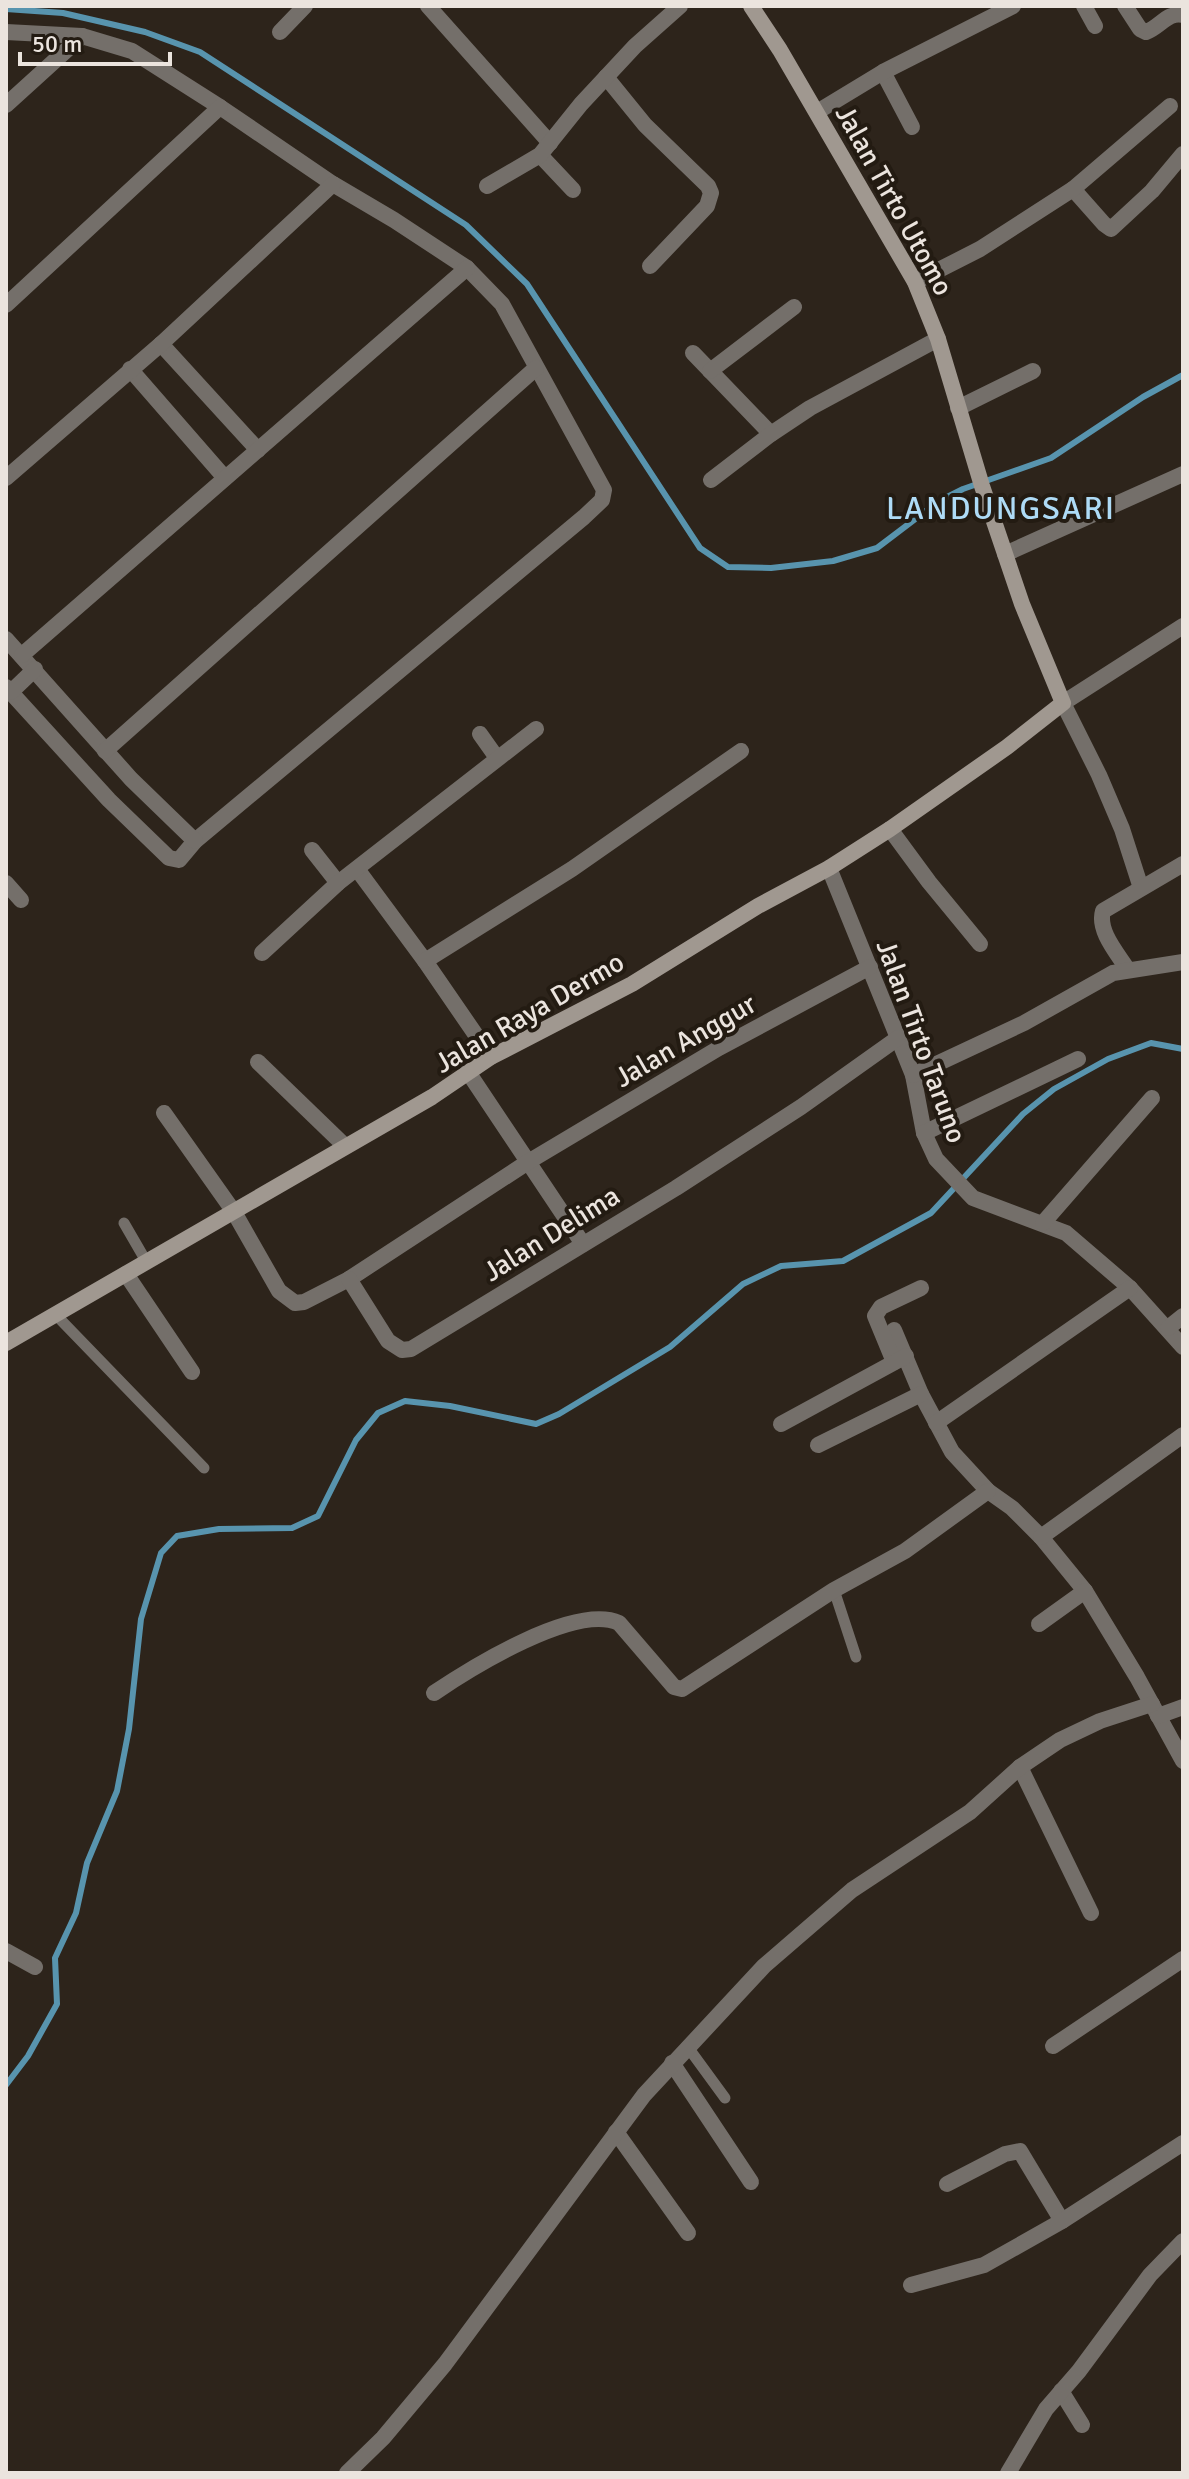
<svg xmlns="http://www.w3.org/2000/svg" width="1189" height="2479" font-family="Signika,sans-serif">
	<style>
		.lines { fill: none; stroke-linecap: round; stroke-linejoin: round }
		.stream { stroke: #5894ae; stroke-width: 6 }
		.lane { stroke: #746f6a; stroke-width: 11 }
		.street { stroke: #746f6a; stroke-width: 16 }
		.secondary { stroke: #a09890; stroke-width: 16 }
		.labels { text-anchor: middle; stroke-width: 8; stroke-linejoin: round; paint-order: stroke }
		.street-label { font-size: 28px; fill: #ebe4de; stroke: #231b12 }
		.quarter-label { font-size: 32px; letter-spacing: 2px; fill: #aedbf6; stroke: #231b12 }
	</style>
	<rect width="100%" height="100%" fill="#2d241b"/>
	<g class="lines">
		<g class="stream">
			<path d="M6,9L63,13L145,32L200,52L466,225L527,284L700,548L728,567L771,568L833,561L877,548L939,501L963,489L1051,458L1143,397L1183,375"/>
			<path d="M6,2085L28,2056L57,2004L55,1958L76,1913L87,1863L117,1791L129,1729L141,1619L161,1553L177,1536L219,1529L292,1528L318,1516L356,1440L378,1413L405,1401L450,1406L536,1424L559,1414L670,1347L743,1284L781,1266L843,1261L931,1213L1023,1114L1054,1089L1108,1059L1151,1043L1183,1049"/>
		</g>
		<g class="lane">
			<path d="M124,1223L146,1261"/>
			<path d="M55,1314L204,1468"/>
			<path d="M834,1590L856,1657"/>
			<path d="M687,2046L725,2098"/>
		</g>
		<g class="street">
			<path d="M428,6L550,143"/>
			<path d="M1084,6L1095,26"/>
			<path d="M1125,6L1140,29L1146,32C1159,28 1168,11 1183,15"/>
			<path d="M6,32L82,36L132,51L220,107L333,184L394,220L467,268L502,304L604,490L602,500L584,517L195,841L179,860L169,858L109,800L6,687"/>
			<path d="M280,32L305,6"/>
			<path d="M883,72L912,127"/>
			<path d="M606,77L645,125L708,186L711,193L707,206L650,266"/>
			<path d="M6,105L82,36"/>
			<path d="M817,112L883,72L1013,6"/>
			<path d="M540,155L573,190"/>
			<path d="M487,186L540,155L581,104L635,46L680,6"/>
			<path d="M1073,189L1104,224L1111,229L1152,191L1183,154"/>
			<path d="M915,282L980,249L1073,189L1170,106"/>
			<path d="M6,305L220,107"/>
			<path d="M161,344L258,450"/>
			<path d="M693,353L771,434"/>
			<path d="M130,369L225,478"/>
			<path d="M710,371L794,307"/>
			<path d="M958,408L1033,371"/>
			<path d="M6,478L161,344L333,184"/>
			<path d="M711,480L771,434L810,408L938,339"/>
			<path d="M1005,554L1183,474"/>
			<path d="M6,639L131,779L195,841"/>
			<path d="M22,655L467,268"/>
			<path d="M11,692L35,669"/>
			<path d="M480,734L497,758"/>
			<path d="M105,751L536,368"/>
			<path d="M890,829L929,882L980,944"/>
			<path d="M312,850L338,883"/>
			<path d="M829,868L913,1075L924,1133L936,1159L973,1198L1066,1233L1130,1288L1183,1347"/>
			<path d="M357,869L425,961L491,1057"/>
			<path d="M6,883L21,900"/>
			<path d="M1141,888L1122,829L1099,775L1063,703L1183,626"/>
			<path d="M262,953L338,883L536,729"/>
			<path d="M425,961L572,869L741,751"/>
			<path d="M1128,970C1118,954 1097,931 1103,911L1183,864"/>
			<path d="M258,1062L345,1146"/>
			<path d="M468,1072L583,1244"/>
			<path d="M913,1075L1024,1023L1113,973L1183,962"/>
			<path d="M164,1113L234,1212L279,1291L295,1303L304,1302L349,1279L528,1162L719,1048L870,967"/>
			<path d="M924,1133L1078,1059"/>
			<path d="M1043,1223L1152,1098"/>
			<path d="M126,1274L192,1372"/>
			<path d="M349,1279L388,1341L402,1350L411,1349L676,1188L801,1107L898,1038"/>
			<path d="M1168,1328L1183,1316"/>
			<path d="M894,1330L921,1394L952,1452L988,1491L1012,1508L1041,1537L1085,1591L1137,1677L1183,1761"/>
			<path d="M894,1362L875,1316L881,1307L921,1288"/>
			<path d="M936,1423L1130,1288"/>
			<path d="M781,1424L906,1356"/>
			<path d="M818,1445L921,1394"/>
			<path d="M1041,1537L1183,1435"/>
			<path d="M1039,1624L1085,1591"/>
			<path d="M434,1693C471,1668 575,1603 619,1623L674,1687L682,1689L834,1590L905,1551L988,1491"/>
			<path d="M1158,1716L1183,1707"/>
			<path d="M1020,1767L1091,1913"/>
			<path d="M6,1951L35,1967"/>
			<path d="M1053,2046L1183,1959"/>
			<path d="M672,2063L751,2182"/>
			<path d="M616,2132L688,2233"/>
			<path d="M947,2184L1005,2154L1020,2151L1062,2221"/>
			<path d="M911,2285L984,2265L1062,2221L1183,2143"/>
			<path d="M1061,2391L1082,2425"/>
			<path d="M347,2473L383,2438L445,2364L644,2095L764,1966L852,1890L970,1812L1020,1767L1060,1740L1100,1721L1152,1704"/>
			<path d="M1008,2473L1046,2409L1079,2371L1150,2275L1183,2241"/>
		</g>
		<path class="secondary" d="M6,1343L432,1097L491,1057L632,984L758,906L829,868L890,829L1007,747L1063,703L1022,604L982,486L938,339L915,282L780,50L751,6"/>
	</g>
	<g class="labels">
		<g class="street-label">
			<text transform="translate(895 200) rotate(61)" y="10">Jalan Tirto Utomo</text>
			<text transform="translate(529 1012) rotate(-30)" y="10">Jalan Raya Dermo</text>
			<text transform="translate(685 1040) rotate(-30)" y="10">Jalan Anggur</text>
			<text transform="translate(922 1041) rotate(70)" y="10">Jalan Tirto Taruno</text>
			<text transform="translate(551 1233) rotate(-32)" y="10">Jalan Delima</text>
		</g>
		<g class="quarter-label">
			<text x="1001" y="519">LANDUNGSARI</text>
		</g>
	</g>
	<rect width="1189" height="2479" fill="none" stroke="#ebe4de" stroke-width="16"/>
	<path d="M20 52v12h150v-12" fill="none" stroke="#ebe4de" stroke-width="4"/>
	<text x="32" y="52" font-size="24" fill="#ebe4de" stroke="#231b12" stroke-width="6" paint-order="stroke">50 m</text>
</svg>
